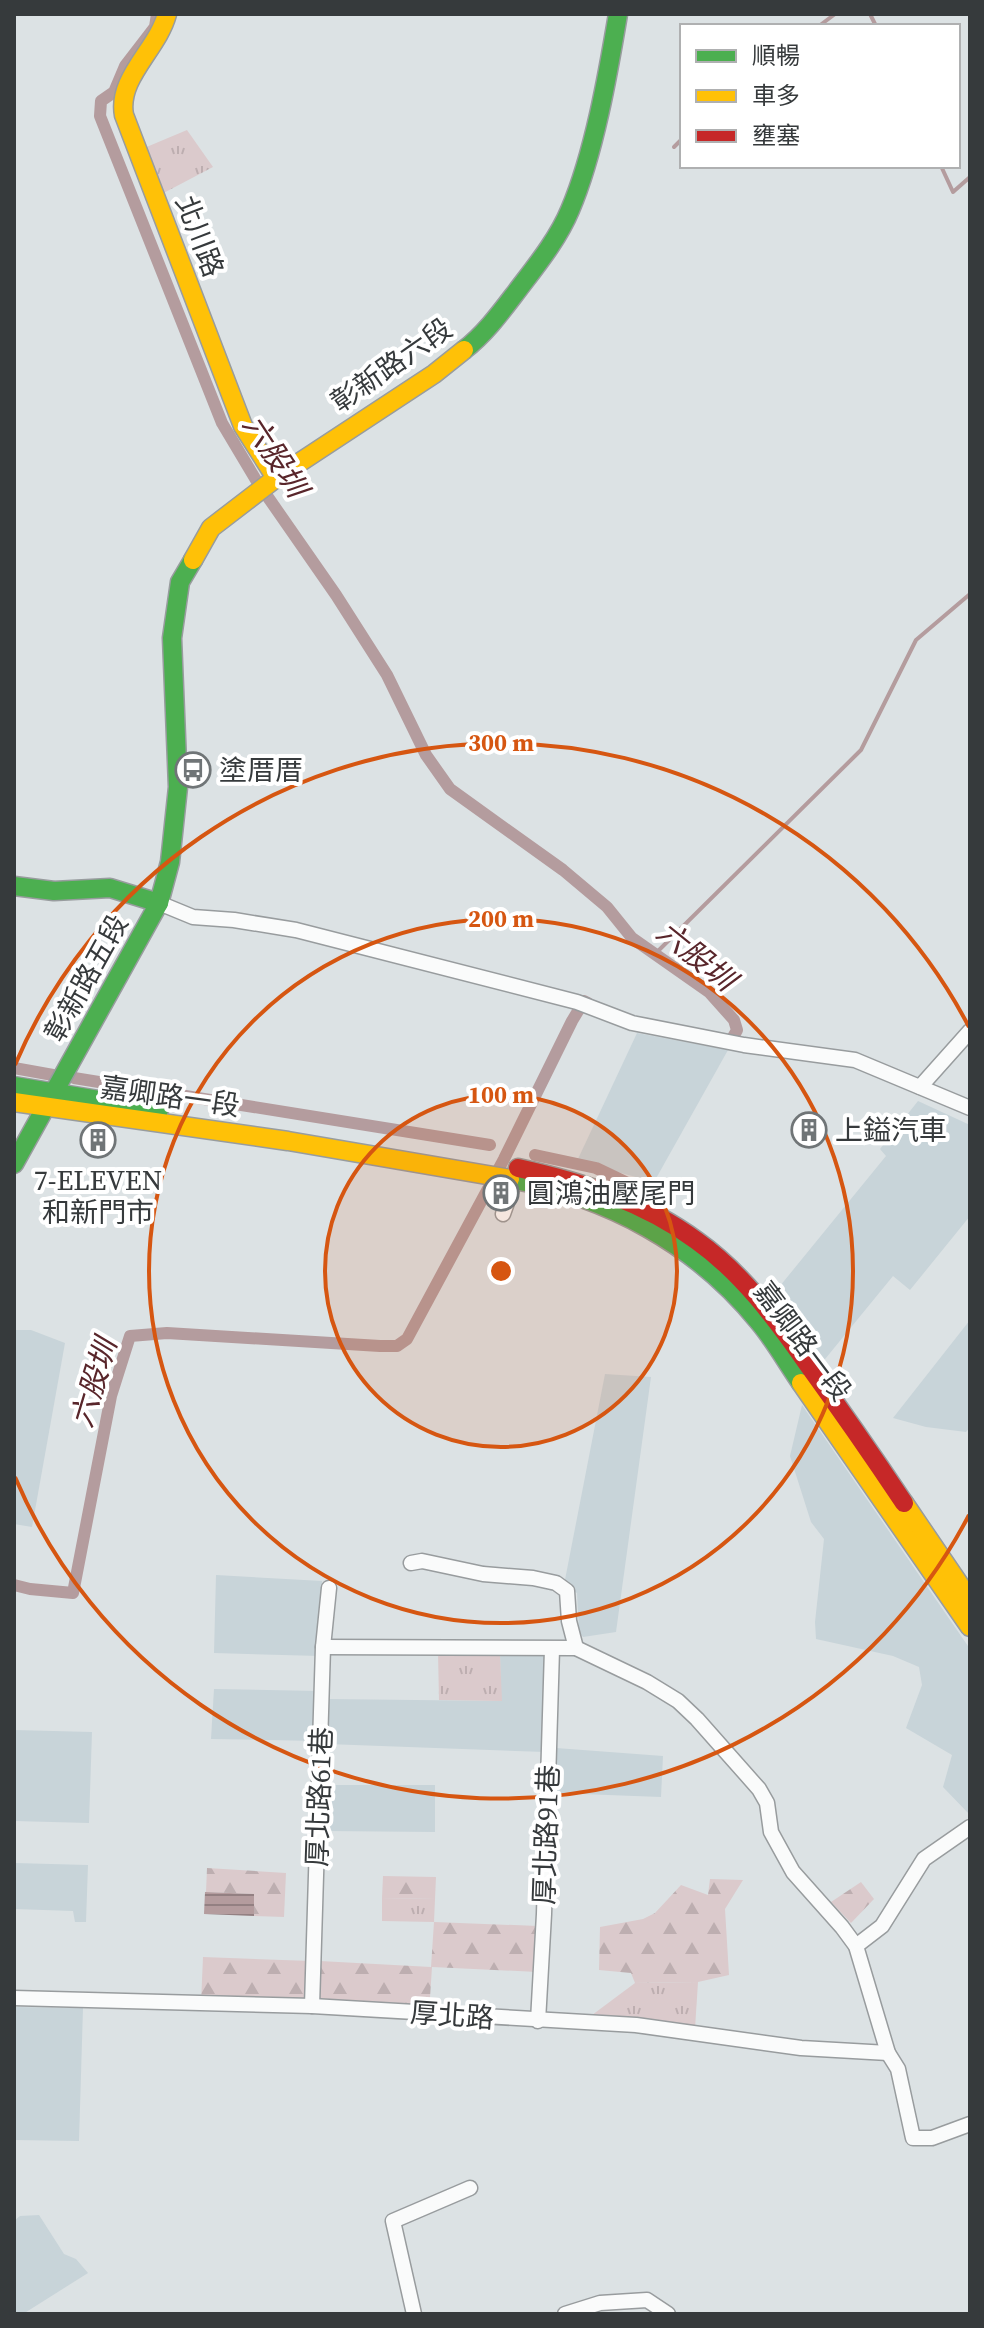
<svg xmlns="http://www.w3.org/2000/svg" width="984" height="2328" font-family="'Source Serif 4','Noto Sans TC',serif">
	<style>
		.built { fill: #c8d4d9 }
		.grass { fill: url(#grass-tufts) }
		.forest { fill: url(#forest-firs) }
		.water { fill: url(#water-rules) }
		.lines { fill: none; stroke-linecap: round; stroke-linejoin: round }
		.stream { stroke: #b49c9e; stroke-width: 4 }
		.canal { stroke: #b49c9e; stroke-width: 12 }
		.street-casing { stroke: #989c9e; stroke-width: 17 }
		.fast-casing { stroke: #989c9e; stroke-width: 21 }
		.slow-casing { stroke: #989c9e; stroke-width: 21 }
		.jam-casing { stroke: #989c9e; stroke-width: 21 }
		.street { stroke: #fafbfb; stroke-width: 14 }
		.fast { stroke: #4caf50; stroke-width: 18 }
		.slow { stroke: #ffc107; stroke-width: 18 }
		.jam { stroke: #c62828; stroke-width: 18 }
		.ring { fill: none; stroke: #d65611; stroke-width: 4 }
		.labels { text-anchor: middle; stroke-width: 8; stroke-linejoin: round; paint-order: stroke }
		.street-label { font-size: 28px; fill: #363a3c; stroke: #fff }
		.poi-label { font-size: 28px; fill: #363a3c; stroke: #fff; text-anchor: start }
		.water-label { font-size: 30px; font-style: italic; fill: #59262b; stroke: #fff }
		.centre { fill: #d65611; stroke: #fff; stroke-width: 4 }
		.ring-label { font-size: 24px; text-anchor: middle; font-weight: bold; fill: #d65611; stroke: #fff; stroke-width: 8; stroke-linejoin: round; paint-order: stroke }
	</style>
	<defs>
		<pattern id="grass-tufts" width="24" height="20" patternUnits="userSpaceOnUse" patternTransform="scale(2)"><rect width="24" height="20" fill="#dbcacc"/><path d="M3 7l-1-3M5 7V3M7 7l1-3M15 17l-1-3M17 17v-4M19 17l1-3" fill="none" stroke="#bdaeb0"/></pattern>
		<pattern id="forest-firs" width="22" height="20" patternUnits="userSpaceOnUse" patternTransform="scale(2)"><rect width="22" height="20" fill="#dbcacc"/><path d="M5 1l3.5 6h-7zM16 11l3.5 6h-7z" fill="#bdaeb0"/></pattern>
		<pattern id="water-rules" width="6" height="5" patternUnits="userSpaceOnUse" patternTransform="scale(2)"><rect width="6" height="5" fill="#b49c9e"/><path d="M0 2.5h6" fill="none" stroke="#938082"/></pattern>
	</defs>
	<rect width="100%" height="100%" fill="#dce2e4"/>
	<g class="built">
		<path d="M637,1033L728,1050L654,1182L577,1161Z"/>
		<path d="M918,1101L970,1125V1216L910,1290L893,1276L821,1364L771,1297L886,1156L880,1149Z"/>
		<path d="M970,1320V1427L966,1432L926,1427L893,1418Z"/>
		<path d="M14,1330H31L65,1343L32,1527L14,1524Z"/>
		<path d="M605,1374L651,1377L616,1632L583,1637L579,1632L577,1593L564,1585Z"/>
		<path d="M802,1405L970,1649V1815L943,1787L952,1755L906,1728L922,1685L919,1667L893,1656L816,1639L815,1622L824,1539L811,1522L790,1456Z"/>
		<path d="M216,1575L322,1581L320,1656L214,1653Z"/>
		<path d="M500,1654L549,1655L545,1752L327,1744L328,1699L501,1701Z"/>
		<path d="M214,1689L319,1691L318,1741L211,1739Z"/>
		<path d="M14,1730L92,1732L89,1823L14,1821Z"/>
		<path d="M556,1748L663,1756L661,1797L555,1793Z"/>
		<path d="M325,1785H435V1832L324,1831Z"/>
		<path d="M14,1863L88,1865L86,1922H75L73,1911L14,1909Z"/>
		<path d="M14,2007L83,2008L79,2141L14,2140Z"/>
		<path d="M39,2215L64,2254L76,2259L88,2273L23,2314H14V2221L20,2216Z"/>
	</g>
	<g class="grass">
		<path d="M187,130L213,167L156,197L137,151Z"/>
		<path d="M438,1652L500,1654L502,1701L439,1700Z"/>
		<path d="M382,1898L435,1899L434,1922L382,1921Z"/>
		<path d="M698,1982L695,2029L580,2024L635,1983Z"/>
	</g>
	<g class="forest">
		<path d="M207,1868L286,1873L284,1917L254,1916V1894L206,1892Z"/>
		<path d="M383,1876L436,1877L435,1899L382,1898Z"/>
		<path d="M710,1879L743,1880L725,1909L729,1975L698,1982L635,1983L631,1973L599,1970L600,1927L643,1919L655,1913L681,1885L708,1895Z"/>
		<path d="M861,1882L874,1899L851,1923L831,1902Z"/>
		<path d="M434,1922L538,1926L537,1972L432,1967L429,2013L318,1999L320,1961L431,1967Z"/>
		<path d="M203,1957L311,1961L310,2000L201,2003Z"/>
	</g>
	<path class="water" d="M205,1892L254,1894V1916L204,1914Z"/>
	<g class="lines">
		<g class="stream">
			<path d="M870,14L876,26"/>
			<path d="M819,26L835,14"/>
			<path d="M674,147L682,139"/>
			<path d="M941,166L953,192L970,177"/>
			<path d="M655,954L861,750L916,640L970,594"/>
		</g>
		<g class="canal">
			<path d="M157,14L155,27L125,66L114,92L101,101L100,116L222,423L256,480L336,595L387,675L426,755L450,789L563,870L607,907L632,938L709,992L734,1020L737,1030L732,1039L720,1042"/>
			<path d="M14,1068L53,1075"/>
			<path d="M74,1078L490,1145"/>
			<path d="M535,1155L596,1168L663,1200"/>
			<path d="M14,1585L30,1589L73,1593L111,1396L130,1336L167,1333L380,1346H397L407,1339L504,1159L572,1021L584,1001L588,1003"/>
		</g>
		<defs>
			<g id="street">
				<path d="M159,903L193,917L234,920L296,930L577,1002L632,1023L744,1045L855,1060L970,1108"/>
				<path d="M920,1087L970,1031"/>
				<path d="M503,1214L515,1180"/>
				<path d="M411,1563L422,1561L483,1574L533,1578L556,1583L567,1591L569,1621L576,1648"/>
				<path d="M323,1647L576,1648L647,1682L678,1701L697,1719L759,1789L767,1803L771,1832L793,1872L842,1927L856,1946L888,2053L898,2069L913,2138H932L970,2124"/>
				<path d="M856,1946L882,1926L924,1859L970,1827"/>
				<path d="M14,1998L312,2006L636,2025L801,2048L888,2053"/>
				<path d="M312,2006L323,1647L329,1588"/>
				<path d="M538,2021L544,1914L552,1649"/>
				<path d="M414,2314L393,2221L470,2188"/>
				<path d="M565,2314L600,2303L647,2300L668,2314"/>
			</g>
			<g id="fast">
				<path d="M464,350C485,334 501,312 517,291C536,266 558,239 570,210C594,154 608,74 618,14"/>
				<path d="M14,886L54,891L110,888L159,903"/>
				<path d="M14,1086L159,1110"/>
				<path d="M14,1164L159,903L170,862L178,787L172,638L180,582L193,560"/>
				<path d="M510,1179C608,1197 696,1244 759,1322C775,1341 787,1363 801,1383"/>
			</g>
			<g id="slow">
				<path d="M167,14C158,49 117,78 124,115L243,426L276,478"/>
				<path d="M193,560L211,528L276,478L434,374L464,350"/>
				<path d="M14,1102L288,1141L510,1179"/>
				<path d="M801,1383L970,1627"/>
				<path d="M904,1503L970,1600"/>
			</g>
			<path id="jam" d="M518,1168C582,1182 644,1202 697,1241C742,1273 775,1318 806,1362C840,1409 872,1455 904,1503"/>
		</defs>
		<use href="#street" class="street-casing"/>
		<use href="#fast" class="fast-casing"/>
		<use href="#slow" class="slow-casing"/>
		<use href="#jam" class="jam-casing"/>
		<use href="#street" class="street"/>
		<use href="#fast" class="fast"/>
		<use href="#slow" class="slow"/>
		<use href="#jam" class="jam"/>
	</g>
	<circle cx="501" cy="1271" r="176" fill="#d65611" fill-opacity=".12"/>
	<g class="ring">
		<circle cx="501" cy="1271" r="176"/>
		<circle cx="501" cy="1271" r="352"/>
		<path d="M969 1515A528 528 0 0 1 15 1477M15 1065A528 528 0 0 1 969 1027"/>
	</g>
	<defs>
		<symbol id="bus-ring" viewBox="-11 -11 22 22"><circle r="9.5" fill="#fff" stroke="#707577" stroke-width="1.5"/><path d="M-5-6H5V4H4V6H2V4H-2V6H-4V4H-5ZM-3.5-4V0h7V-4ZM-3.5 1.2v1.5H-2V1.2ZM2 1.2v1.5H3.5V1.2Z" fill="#707577"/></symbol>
		<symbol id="building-ring" viewBox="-11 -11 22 22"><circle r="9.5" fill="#fff" stroke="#707577" stroke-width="1.5"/><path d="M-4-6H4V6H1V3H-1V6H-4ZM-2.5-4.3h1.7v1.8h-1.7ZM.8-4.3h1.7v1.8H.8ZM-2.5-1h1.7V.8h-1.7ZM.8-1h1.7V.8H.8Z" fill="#707577"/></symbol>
	</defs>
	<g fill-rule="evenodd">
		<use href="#bus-ring" x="173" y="750" width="40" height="40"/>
		<use href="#building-ring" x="789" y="1110" width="40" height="40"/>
		<use href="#building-ring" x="78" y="1120" width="40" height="40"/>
		<use href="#building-ring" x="481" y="1173" width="40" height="40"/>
	</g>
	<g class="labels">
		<g class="street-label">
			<text transform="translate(200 236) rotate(69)" y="10">北川路</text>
			<text transform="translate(391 365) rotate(-35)" y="10">彰新路六段</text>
			<text transform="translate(86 978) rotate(-61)" y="10">彰新路五段</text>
			<text transform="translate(170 1096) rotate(8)" y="10">嘉卿路一段</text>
			<text transform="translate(803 1341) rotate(53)" y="10">嘉卿路一段</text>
			<text transform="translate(319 1797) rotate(-88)" y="10">厚北路61巷</text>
			<text transform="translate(546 1835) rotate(-88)" y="10">厚北路91巷</text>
			<text transform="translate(452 2015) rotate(4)" y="10">厚北路</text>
		</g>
		<g class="poi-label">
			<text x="219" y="780">塗厝厝</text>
			<text x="835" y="1140">上鎰汽車</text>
			<text x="98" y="1190" text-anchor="middle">7-ELEVEN<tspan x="98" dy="32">和新門市</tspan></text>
			<text x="527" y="1203">圓鴻油壓尾門</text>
		</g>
		<g class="water-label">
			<text transform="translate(275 456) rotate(57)" y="10">六股圳</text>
			<text transform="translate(696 956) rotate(39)" y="10">六股圳</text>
			<text transform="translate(94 1383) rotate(-73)" y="10">六股圳</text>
		</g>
	</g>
	<circle cx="501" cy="1271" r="12" class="centre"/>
	<g class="ring-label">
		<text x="501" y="751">300 m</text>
		<text x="501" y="927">200 m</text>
		<text x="501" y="1103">100 m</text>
	</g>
	<rect width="984" height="2328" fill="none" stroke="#363a3c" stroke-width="32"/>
	<rect x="680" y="24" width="280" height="144" fill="#ffffff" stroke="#afb0b1" stroke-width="2"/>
	<rect x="696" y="50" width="40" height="12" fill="#4caf50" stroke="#afb0b1" stroke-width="2"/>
	<text x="752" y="64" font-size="24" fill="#363a3c">順暢</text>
	<rect x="696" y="90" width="40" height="12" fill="#ffc107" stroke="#afb0b1" stroke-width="2"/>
	<text x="752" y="104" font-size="24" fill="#363a3c">車多</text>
	<rect x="696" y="130" width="40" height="12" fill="#c62828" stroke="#afb0b1" stroke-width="2"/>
	<text x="752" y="144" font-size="24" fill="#363a3c">壅塞</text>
</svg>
